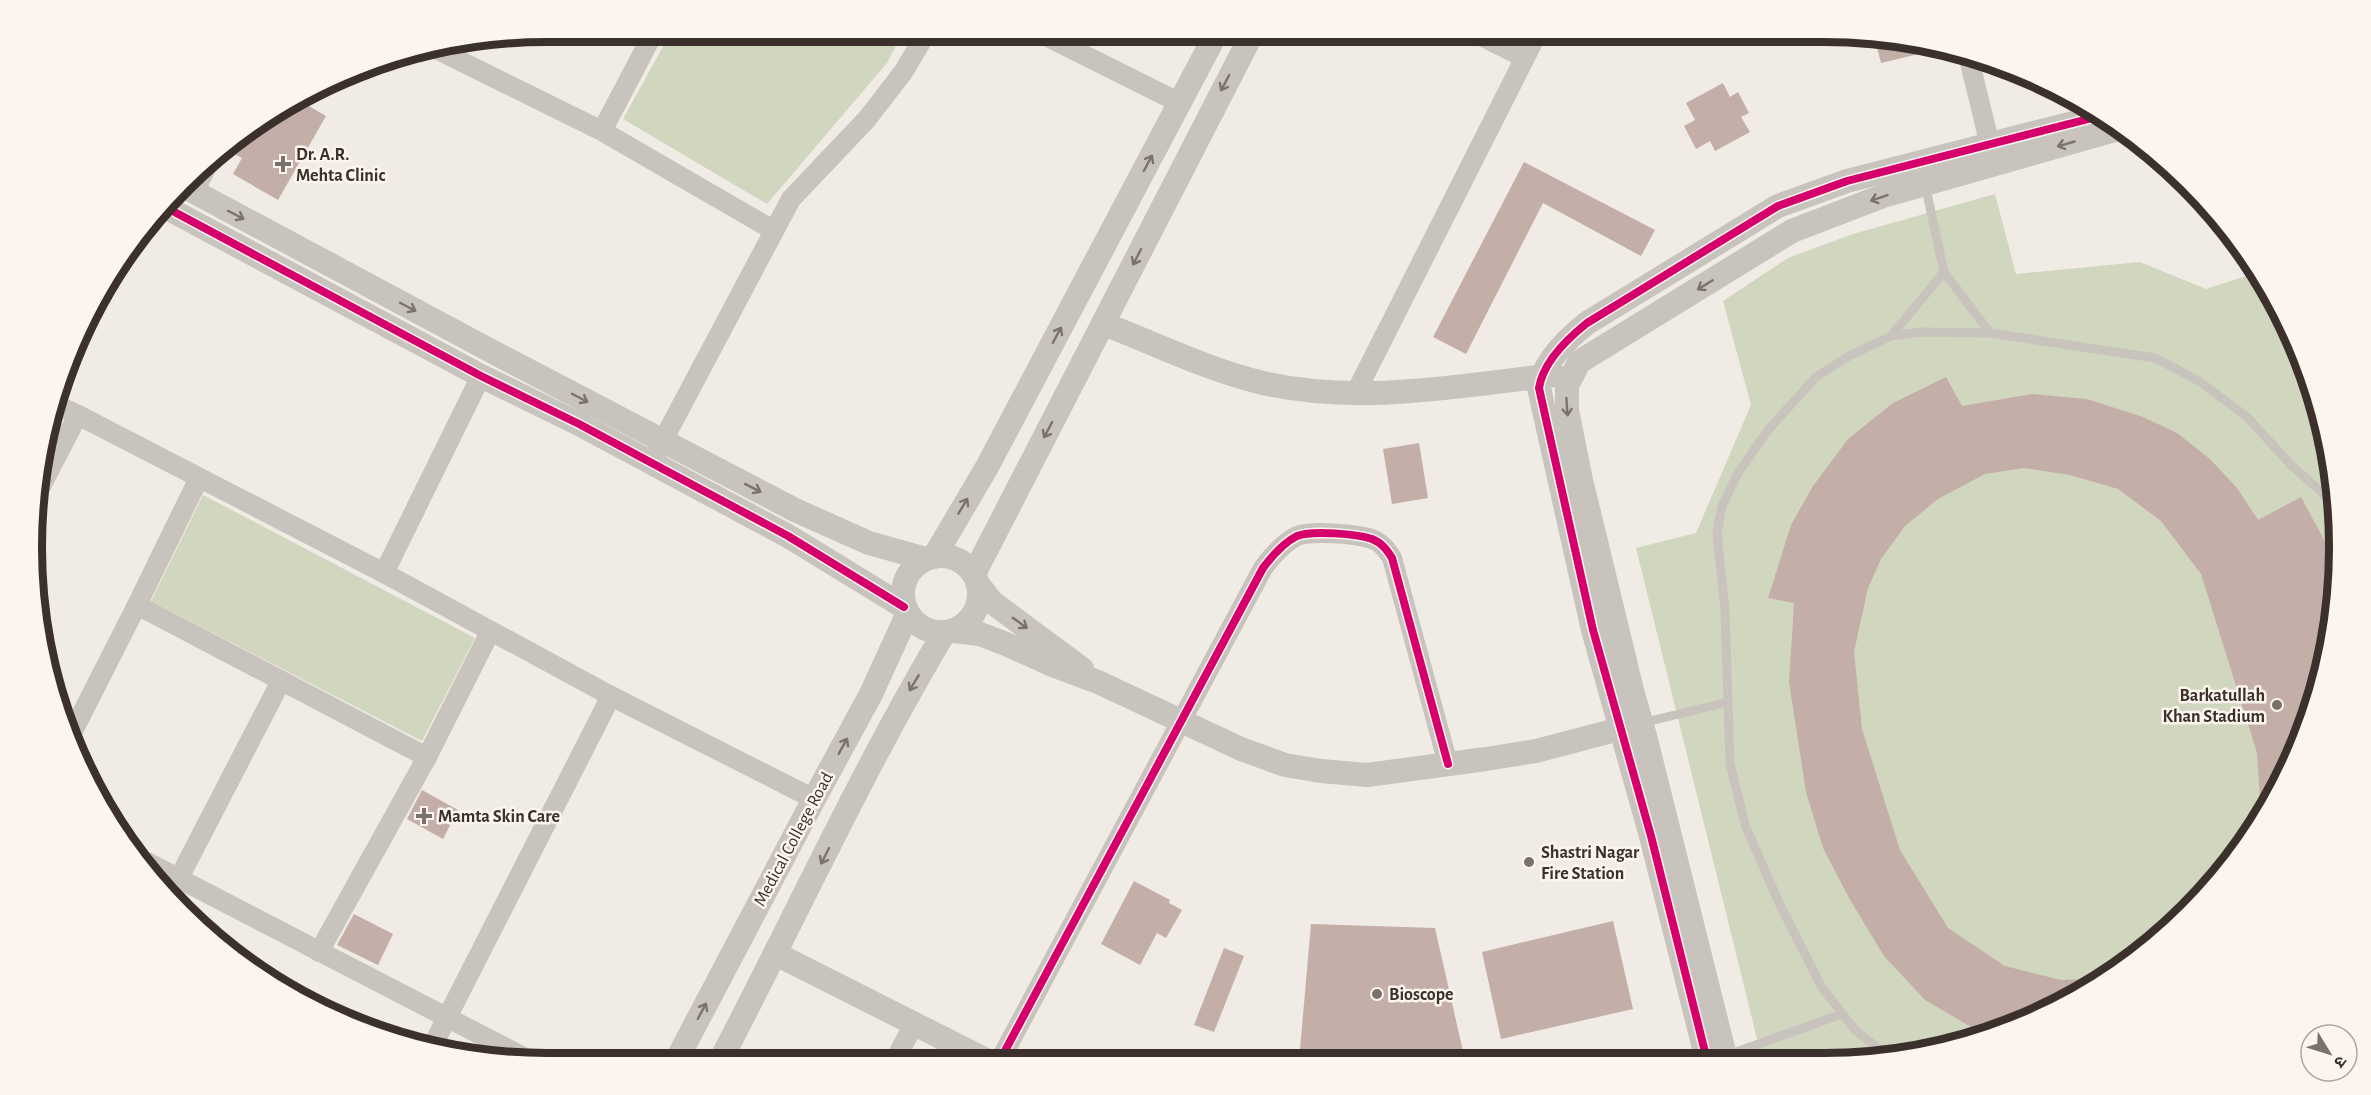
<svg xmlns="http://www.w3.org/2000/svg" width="2371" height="1095" font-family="'Alegreya Sans','Noto Sans Devanagari',sans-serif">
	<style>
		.green { fill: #d1d6bf }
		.building { fill: #c3afa7 }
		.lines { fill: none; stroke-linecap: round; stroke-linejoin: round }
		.service { stroke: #c9c3be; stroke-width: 9 }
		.minor { stroke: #c9c3be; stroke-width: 20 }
		.tertiary { stroke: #c9c3be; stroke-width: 24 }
		.cycleway-casing { stroke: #fbf5ee; stroke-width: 11 }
		.cycleway { stroke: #d6006c; stroke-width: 8 }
		.oneway { stroke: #7b726d }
		.poi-dot { fill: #7a716c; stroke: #fbf5ee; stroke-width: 2 }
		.labels { text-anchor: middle; stroke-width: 5; stroke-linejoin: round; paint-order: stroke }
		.poi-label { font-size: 18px; font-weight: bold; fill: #3b302b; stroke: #fbf5ee; text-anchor: start }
		.street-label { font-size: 18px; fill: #3b302b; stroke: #fbf5ee }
		.rim { fill: none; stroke: #3b302b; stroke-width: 8 }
	</style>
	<rect width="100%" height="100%" fill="#f0ebe5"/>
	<g class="green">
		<path d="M671,32H903L887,63L767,204L623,119Z"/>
		<path d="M1995,194L2016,274L2140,262L2206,289L2258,272L2300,350L2330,446L2339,547L2330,648L2300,745L2233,861L2138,957L2021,1024L1891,1059H1762L1636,548L1696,533L1751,405L1723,301L1788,258L1853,234Z"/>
		<path d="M203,495L475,638L422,741L151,601Z"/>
	</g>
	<g class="building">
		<path d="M1874,36L1924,41L1944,48L1881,63Z"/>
		<path d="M1723,83L1730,97L1738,92L1749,113L1741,117L1750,132L1715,151L1710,141L1696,149L1684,126L1695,120L1686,103Z"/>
		<path d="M295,98L326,116L278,200L233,174L242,158L224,148Z"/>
		<path d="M1524,162L1655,230L1641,256L1543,203L1466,354L1433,337Z"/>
		<path d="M1946,377L1962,406L2032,394L2087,399L2143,417L2177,433L2210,459L2237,488L2258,520L2301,497L2323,538L2337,571L2330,648L2300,745L2261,813L2257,753L2201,574L2161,521L2118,489L2070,475L2024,468L1985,474L1938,499L1905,526L1881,559L1868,588L1854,652L1862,729L1900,850L1948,928L2005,966L2061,980L2100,978L2021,1024L1983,1034L1925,1000L1884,956L1849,898L1823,848L1806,792L1789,682L1794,603L1768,598L1791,525L1813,486L1848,439L1893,403Z"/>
		<path d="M1419,443L1428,498L1392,504L1383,449Z"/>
		<path d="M422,790L458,810L443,839L407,819Z"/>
		<path d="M1134,881L1170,900L1169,903L1182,910L1166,938L1157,933L1140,965L1101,944Z"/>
		<path d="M354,914L393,934L378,965L337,945Z"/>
		<path d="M1613,921L1633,1009L1501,1039L1482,952Z"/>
		<path d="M1311,924L1435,928L1465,1060L1299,1061Z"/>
		<path d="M1224,948L1244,956L1214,1032L1194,1025Z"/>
	</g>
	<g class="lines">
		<g class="service">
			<path d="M1925,184L1944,272L1990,333L2155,358L2199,381L2247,417L2291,465L2335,504"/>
			<path d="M1891,336L1944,272"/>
			<path d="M1642,723L1728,702"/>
			<path d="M1725,1056L1842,1014"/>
			<path d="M1892,1059L1855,1030L1821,986L1780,905L1745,825L1730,763L1725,610L1717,533L1722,506L1738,473L1768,430L1816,377L1849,356L1891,336L1920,332L1990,333"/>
		</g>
		<g class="minor">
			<path d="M1038,32L1180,103"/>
			<path d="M1473,32L1525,58"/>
			<path d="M438,50L602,131L773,230"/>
			<path d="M1968,55L1990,145"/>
			<path d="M602,131L654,32"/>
			<path d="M194,192L212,156"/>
			<path d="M1355,394L1538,32"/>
			<path d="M78,415L384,573L611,696L814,799"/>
			<path d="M651,463L791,199L867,119L904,71L927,32"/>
			<path d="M37,494L78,415L57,405"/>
			<path d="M384,573L481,376"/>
			<path d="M137,605L427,757"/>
			<path d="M73,731L137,605L199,478"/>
			<path d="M147,862L533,1062"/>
			<path d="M179,878L281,681"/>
			<path d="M319,952L427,757L490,632"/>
			<path d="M431,1049L611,696"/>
			<path d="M894,1062L914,1024"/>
			<path d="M999,1062L1263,568C1272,556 1283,543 1297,536C1312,530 1357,534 1372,539C1382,543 1387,550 1392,558L1448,764"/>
		</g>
		<g class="tertiary">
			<path d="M185,187L493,352L795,510L869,543L926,559"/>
			<path d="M167,208L481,376L579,424L788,536L904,607"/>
			<path d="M1104,324C1156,344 1208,370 1263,383C1360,405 1458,386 1554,375"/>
			<circle cx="941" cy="594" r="38"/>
			<path d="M934,557L987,467L1217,32"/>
			<path d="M974,574L1253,32"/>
			<path d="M978,584L992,602L1082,669"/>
			<path d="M953,631L980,634L1006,644L1055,666L1098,682L1241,749L1285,765L1321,771L1367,775L1486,759L1536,751L1635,725"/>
			<path d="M776,954L990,1062"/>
			<path d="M1707,1060L1651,836L1593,630L1539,388C1543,362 1567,339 1587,323L1778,206L1847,181L2104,115"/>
			<path d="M1726,1060L1645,736L1632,690L1581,480L1567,410V386L1579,362L1792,231L1883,196L2122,128"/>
			<path d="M675,1063L814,799L871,694L908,613"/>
			<path d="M719,1063C794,920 861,772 944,633"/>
		</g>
		<defs>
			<g id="cycleway">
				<path d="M167,208L481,376L579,424L788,536L904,607"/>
				<path d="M1707,1060L1651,836L1593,630L1539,388C1543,362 1567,339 1587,323L1778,206L1847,181L2104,115"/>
				<path d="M999,1062L1263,568C1272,556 1283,543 1297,536C1312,530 1357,534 1372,539C1382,543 1387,550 1392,558L1448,764"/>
			</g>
		</defs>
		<use href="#cycleway" class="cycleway-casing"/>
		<use href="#cycleway" class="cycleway"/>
	</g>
	<defs><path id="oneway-shaft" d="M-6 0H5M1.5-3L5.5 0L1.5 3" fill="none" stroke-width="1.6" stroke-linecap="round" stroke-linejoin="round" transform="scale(1.5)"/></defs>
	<g class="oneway">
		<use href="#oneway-shaft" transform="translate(1225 83) rotate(118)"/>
		<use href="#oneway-shaft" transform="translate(2066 144) rotate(164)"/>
		<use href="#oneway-shaft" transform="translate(1148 163) rotate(-62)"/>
		<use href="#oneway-shaft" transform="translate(1879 198) rotate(161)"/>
		<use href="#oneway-shaft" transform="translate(236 215) rotate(28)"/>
		<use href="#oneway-shaft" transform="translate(1137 257) rotate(117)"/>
		<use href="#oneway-shaft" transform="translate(1705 285) rotate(148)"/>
		<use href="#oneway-shaft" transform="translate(408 307) rotate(28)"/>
		<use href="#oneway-shaft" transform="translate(1057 335) rotate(-62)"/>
		<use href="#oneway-shaft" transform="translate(580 398) rotate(28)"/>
		<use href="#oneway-shaft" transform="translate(1567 407) rotate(86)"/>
		<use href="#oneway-shaft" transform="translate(1048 430) rotate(118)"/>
		<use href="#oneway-shaft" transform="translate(753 488) rotate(27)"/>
		<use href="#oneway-shaft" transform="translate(963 506) rotate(-59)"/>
		<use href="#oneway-shaft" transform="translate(1020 623) rotate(36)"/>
		<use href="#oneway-shaft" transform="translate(914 683) rotate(121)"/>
		<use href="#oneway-shaft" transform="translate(843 746) rotate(-61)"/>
		<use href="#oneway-shaft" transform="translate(825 856) rotate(117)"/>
		<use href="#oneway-shaft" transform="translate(702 1011) rotate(-62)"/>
	</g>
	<g class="poi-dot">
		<path d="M280 155h6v6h6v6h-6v6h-6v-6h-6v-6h6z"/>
		<circle cx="2277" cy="705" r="6"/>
		<path d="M421 807h6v6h6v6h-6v6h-6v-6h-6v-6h6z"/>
		<circle cx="1529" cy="862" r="6"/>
		<circle cx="1377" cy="994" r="6"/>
	</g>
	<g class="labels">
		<g class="poi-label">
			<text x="296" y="160">Dr. A.R.<tspan x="296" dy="21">Mehta Clinic</tspan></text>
			<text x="2265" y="701" text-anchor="end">Barkatullah<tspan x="2265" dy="21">Khan Stadium</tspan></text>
			<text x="438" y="822">Mamta Skin Care</text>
			<text x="1541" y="858">Shastri Nagar<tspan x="1541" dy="21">Fire Station</tspan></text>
			<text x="1389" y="1000">Bioscope</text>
		</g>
		<g class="street-label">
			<text transform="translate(793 839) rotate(-62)" y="6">Medical College Road</text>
		</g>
	</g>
	<path d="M0 0H2371V1095H0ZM547 42H1824A505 505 0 0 1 2329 547V548A505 505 0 0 1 1824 1053H547A505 505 0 0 1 42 548V547A505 505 0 0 1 547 42Z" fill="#fbf5ee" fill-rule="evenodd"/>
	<path class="rim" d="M547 42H1824A505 505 0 0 1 2329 547V548A505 505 0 0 1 1824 1053H547A505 505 0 0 1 42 548V547A505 505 0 0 1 547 42Z"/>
	<g transform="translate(2329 1053) rotate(128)"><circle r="28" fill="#fbf5ee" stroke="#aea6a0" stroke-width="1.5"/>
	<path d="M0-4.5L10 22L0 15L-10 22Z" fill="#7a716c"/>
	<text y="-9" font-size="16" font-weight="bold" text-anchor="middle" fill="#3b302b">उ</text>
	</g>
</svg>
